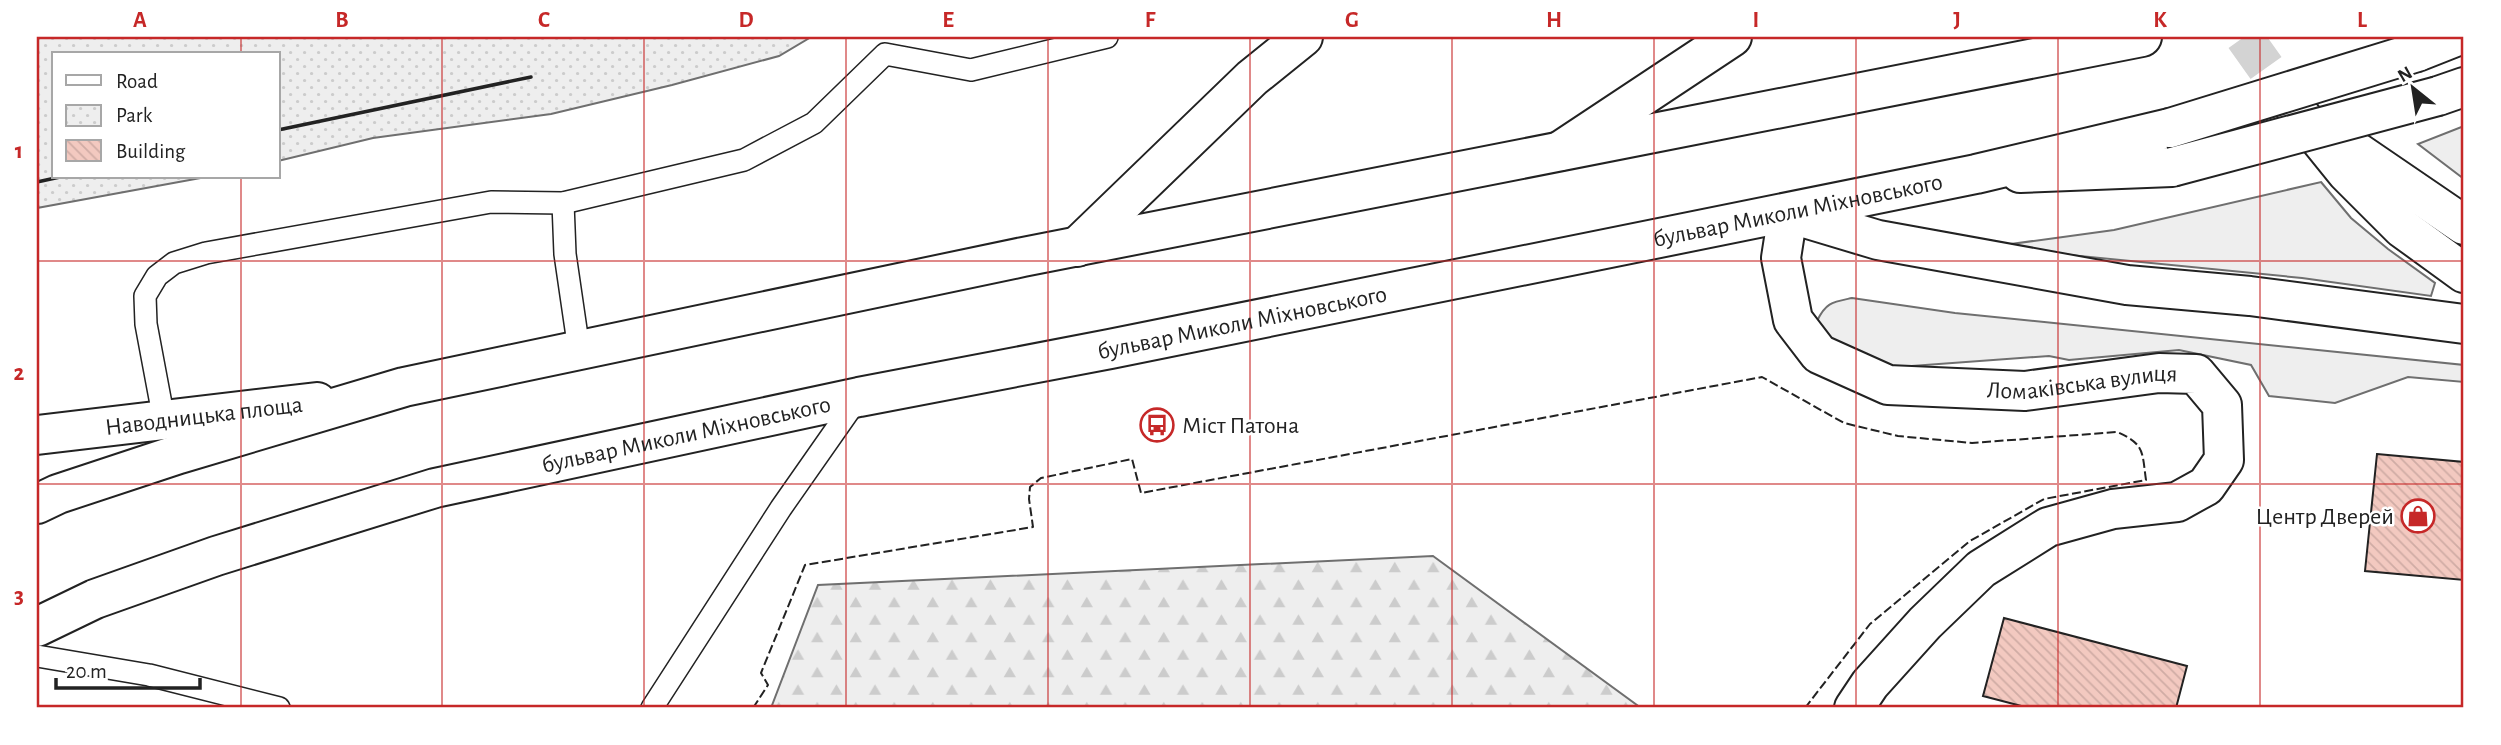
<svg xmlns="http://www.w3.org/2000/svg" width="2501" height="745" font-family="'Alegreya Sans',sans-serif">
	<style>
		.green { fill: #eee; stroke: #6f6f6f; stroke-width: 2 }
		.forest { fill: url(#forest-firs); stroke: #6f6f6f; stroke-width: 2 }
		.park { fill: url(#park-dots); stroke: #6f6f6f; stroke-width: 2 }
		.building { fill: url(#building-back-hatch); stroke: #222; stroke-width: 2 }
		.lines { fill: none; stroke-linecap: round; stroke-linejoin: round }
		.primary-tunnel { stroke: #d3d3d3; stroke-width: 38; stroke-dasharray: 38 19; stroke-linecap: butt }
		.lane-casing { stroke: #222; stroke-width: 24 }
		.street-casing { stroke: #222; stroke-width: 42 }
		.secondary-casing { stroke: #222; stroke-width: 42 }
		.primary-casing { stroke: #222; stroke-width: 42 }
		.highway-casing { stroke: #222; stroke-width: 42 }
		.lane { stroke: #fff; stroke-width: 21 }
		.street { stroke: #fff; stroke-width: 38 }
		.secondary { stroke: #fff; stroke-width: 38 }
		.primary { stroke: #fff; stroke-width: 38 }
		.highway { stroke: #fff; stroke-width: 38 }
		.primary-bridge-casing { stroke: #222; stroke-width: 42; stroke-linecap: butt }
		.highway-bridge-casing { stroke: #222; stroke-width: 42; stroke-linecap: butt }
		.primary-bridge { stroke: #fff; stroke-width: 38 }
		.highway-bridge { stroke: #fff; stroke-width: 38 }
		.fence { stroke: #222; stroke-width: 2; stroke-dasharray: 9 3.5; stroke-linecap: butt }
		.wall { stroke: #222; stroke-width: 3.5 }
		.grid { fill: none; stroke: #c62828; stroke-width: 2; stroke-opacity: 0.55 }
		.labels { text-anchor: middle; stroke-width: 5; stroke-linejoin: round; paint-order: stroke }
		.street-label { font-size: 24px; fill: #222; stroke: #fff }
		.poi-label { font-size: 24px; fill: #222; stroke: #fff; text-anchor: start }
		.neatline { fill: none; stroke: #c62828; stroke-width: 2.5 }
		.grid-label { font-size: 23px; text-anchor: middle; font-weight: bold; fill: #c62828 }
	</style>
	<defs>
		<pattern id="forest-firs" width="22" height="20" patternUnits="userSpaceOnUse" patternTransform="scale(1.75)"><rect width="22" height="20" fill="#eee"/><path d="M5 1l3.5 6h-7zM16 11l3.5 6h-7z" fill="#ccc"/></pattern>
		<pattern id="park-dots" width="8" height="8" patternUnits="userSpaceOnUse" patternTransform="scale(1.75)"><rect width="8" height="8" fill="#eee"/><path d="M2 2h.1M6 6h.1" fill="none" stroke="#ccc" stroke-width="1.8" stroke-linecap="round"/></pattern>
		<pattern id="building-back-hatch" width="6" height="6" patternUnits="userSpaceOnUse" patternTransform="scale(1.75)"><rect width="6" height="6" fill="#f3c9c0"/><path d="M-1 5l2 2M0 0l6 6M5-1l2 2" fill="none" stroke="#d0aca5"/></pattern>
	</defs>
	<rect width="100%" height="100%" fill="#fff"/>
	<g class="green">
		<path d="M2464,126V179L2418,144Z"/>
		<path d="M2321,182L2351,218L2388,249L2435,283L2431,296L2302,278L1989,247L2114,230Z"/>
		<path d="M1852,298L1955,313L2464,365V382L2408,377L2335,403L2269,396L2251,365L2179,350L2069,360L2049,356L1898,367L1876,364L1836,347L1817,321C1826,302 1833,302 1852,298Z"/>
	</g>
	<path class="forest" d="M1433,556L1641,708H771L818,585Z"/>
	<path class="park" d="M37,37H811L779,56L672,85L551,114L373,138L278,161V54H54V177H206L37,208Z"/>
	<g class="building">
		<path d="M2377,454L2464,462V580L2365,571Z"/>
		<path d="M2004,618L2187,666L2176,708H2029L1983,696Z"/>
	</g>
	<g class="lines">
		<path class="primary-tunnel" d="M2244,37L2296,110"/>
		<defs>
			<g id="lane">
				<path d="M563,203L565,254L579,350"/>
				<path d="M164,420L146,324L145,296L157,276L174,263L206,253L491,202L563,203L744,160L814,123L885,54L971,70L1107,37"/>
				<path d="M37,656L149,675L279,708"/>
				<path d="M652,708L781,508L858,398"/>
			</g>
			<g id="street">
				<path id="s1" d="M1788,213L1781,258L1793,320L1819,354L1888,385L2025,391L2159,373L2196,374L2222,405L2224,460L2206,486L2177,502L2113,509L2048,527L1981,569L1925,623L1870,684L1854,708"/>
			</g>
			<g id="secondary">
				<path id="s2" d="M37,435L317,402"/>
			</g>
			<g id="primary">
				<path d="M2438,96L2464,87"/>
				<path d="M2296,110L2347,173L2402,228L2464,273"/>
				<path d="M2338,139L2464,225"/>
				<path d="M1560,151L1732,37"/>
				<path d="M2020,173L2172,167"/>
				<path d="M1788,213L1878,240L2127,285L2250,296L2464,324"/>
				<path d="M1077,247L1252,78L1303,37"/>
			</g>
			<g id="highway">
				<path d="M2417,52L2455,37"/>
				<path d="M37,504L58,494L179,454L404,387L1023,257L2142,37"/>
				<path id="s3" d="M37,627L95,599L216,556L435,488L859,397L1110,349L1976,174L2170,128"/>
			</g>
		</defs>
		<use href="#lane" class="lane-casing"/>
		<use href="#street" class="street-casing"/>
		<use href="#secondary" class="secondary-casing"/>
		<use href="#primary" class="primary-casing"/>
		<use href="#highway" class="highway-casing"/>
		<use href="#lane" class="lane"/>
		<use href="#street" class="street"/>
		<use href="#secondary" class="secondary"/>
		<use href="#primary" class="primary"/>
		<use href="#highway" class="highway"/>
		<defs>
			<path id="primary-bridge" d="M2172,167L2438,96"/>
			<path id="highway-bridge" d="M2170,128L2417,52"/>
		</defs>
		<use href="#primary-bridge" class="primary-bridge-casing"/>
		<use href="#highway-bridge" class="highway-bridge-casing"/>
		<use href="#primary-bridge" class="primary-bridge"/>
		<use href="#highway-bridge" class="highway-bridge"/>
		<path class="fence" d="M753,708L768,685L761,673L805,565L1033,527L1029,499L1030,487L1041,478L1132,459L1141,493L1762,377L1844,423L1898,436L1972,443L2117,432C2145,444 2142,452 2146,480L2044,499L1970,541L1870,624L1805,708"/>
		<g class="wall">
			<path d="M278,130L531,77"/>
			<path d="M37,182L60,177"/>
		</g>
	</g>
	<path class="grid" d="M241,37V54M442,37V708M644,37V708M846,37V708M1048,37V708M1250,37V708M1452,37V708M1654,37V708M1856,37V708M2058,37V708M2260,37V708M241,177V708M37,261H2464M37,484H2464"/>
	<defs>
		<symbol id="bus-ring" viewBox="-11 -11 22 22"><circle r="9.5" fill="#fff" stroke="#c62828" stroke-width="1.5"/><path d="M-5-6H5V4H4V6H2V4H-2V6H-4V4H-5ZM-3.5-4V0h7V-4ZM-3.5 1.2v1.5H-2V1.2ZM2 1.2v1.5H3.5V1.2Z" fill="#c62828"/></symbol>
		<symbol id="shop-ring" viewBox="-11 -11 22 22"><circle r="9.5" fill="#fff" stroke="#c62828" stroke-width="1.5"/><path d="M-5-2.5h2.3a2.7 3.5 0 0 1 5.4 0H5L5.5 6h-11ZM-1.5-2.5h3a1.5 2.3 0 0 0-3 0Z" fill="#c62828"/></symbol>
	</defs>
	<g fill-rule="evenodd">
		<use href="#bus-ring" x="1138" y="406" width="38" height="38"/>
		<use href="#shop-ring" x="2399" y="497" width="38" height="38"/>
	</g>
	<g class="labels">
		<g class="street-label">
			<text dy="8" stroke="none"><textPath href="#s3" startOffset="1813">бульвар Миколи Міхновського</textPath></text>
			<text dy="8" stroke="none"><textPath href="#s3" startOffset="1246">бульвар Миколи Міхновського</textPath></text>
			<text dy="8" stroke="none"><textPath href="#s1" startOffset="422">Ломаківська вулиця</textPath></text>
			<text dy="8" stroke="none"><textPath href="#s2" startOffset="168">Наводницька площа</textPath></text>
			<text dy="8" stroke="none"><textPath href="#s3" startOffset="679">бульвар Миколи Міхновського</textPath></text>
		</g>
		<g class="poi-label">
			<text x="1182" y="433">Міст Патона</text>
			<text x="2394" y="524" text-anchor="end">Центр Дверей</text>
		</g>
	</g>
	<rect width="2501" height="745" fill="none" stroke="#ffffff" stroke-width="77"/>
	<rect x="52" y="52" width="228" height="126" fill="#ffffff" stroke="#a7a7a7" stroke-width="2"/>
	<rect x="66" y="75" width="35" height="10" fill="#ffffff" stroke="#a7a7a7" stroke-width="2"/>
	<text x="116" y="88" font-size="21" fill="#222222">Road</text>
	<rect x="66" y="105" width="35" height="21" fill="url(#park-dots)" stroke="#a7a7a7" stroke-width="2"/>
	<text x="116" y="122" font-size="21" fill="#222222">Park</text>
	<rect x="66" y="140" width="35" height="21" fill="url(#building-back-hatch)" stroke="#a7a7a7" stroke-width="2"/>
	<text x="116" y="158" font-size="21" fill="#222222">Building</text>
	<g transform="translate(2413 88) rotate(330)" stroke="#ffffff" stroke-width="5" paint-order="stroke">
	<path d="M0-5L12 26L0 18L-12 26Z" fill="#222222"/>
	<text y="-10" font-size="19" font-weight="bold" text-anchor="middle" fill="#222222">N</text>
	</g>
	<path d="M56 678v10h144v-10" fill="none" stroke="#222222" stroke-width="3.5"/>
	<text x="66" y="678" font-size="21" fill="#222222" stroke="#ffffff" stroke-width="5" paint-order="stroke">20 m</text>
	<rect x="38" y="38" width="2424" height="668" class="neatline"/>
	<g class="grid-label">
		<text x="140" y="27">A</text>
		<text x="342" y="27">B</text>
		<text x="544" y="27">C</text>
		<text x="746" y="27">D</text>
		<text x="948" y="27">E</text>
		<text x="1150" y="27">F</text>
		<text x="1352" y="27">G</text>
		<text x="1554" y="27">H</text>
		<text x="1756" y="27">I</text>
		<text x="1957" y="27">J</text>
		<text x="2160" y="27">K</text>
		<text x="2362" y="27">L</text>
		<text x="19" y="158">1</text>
		<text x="19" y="380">2</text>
		<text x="19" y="603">3</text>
	</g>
</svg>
